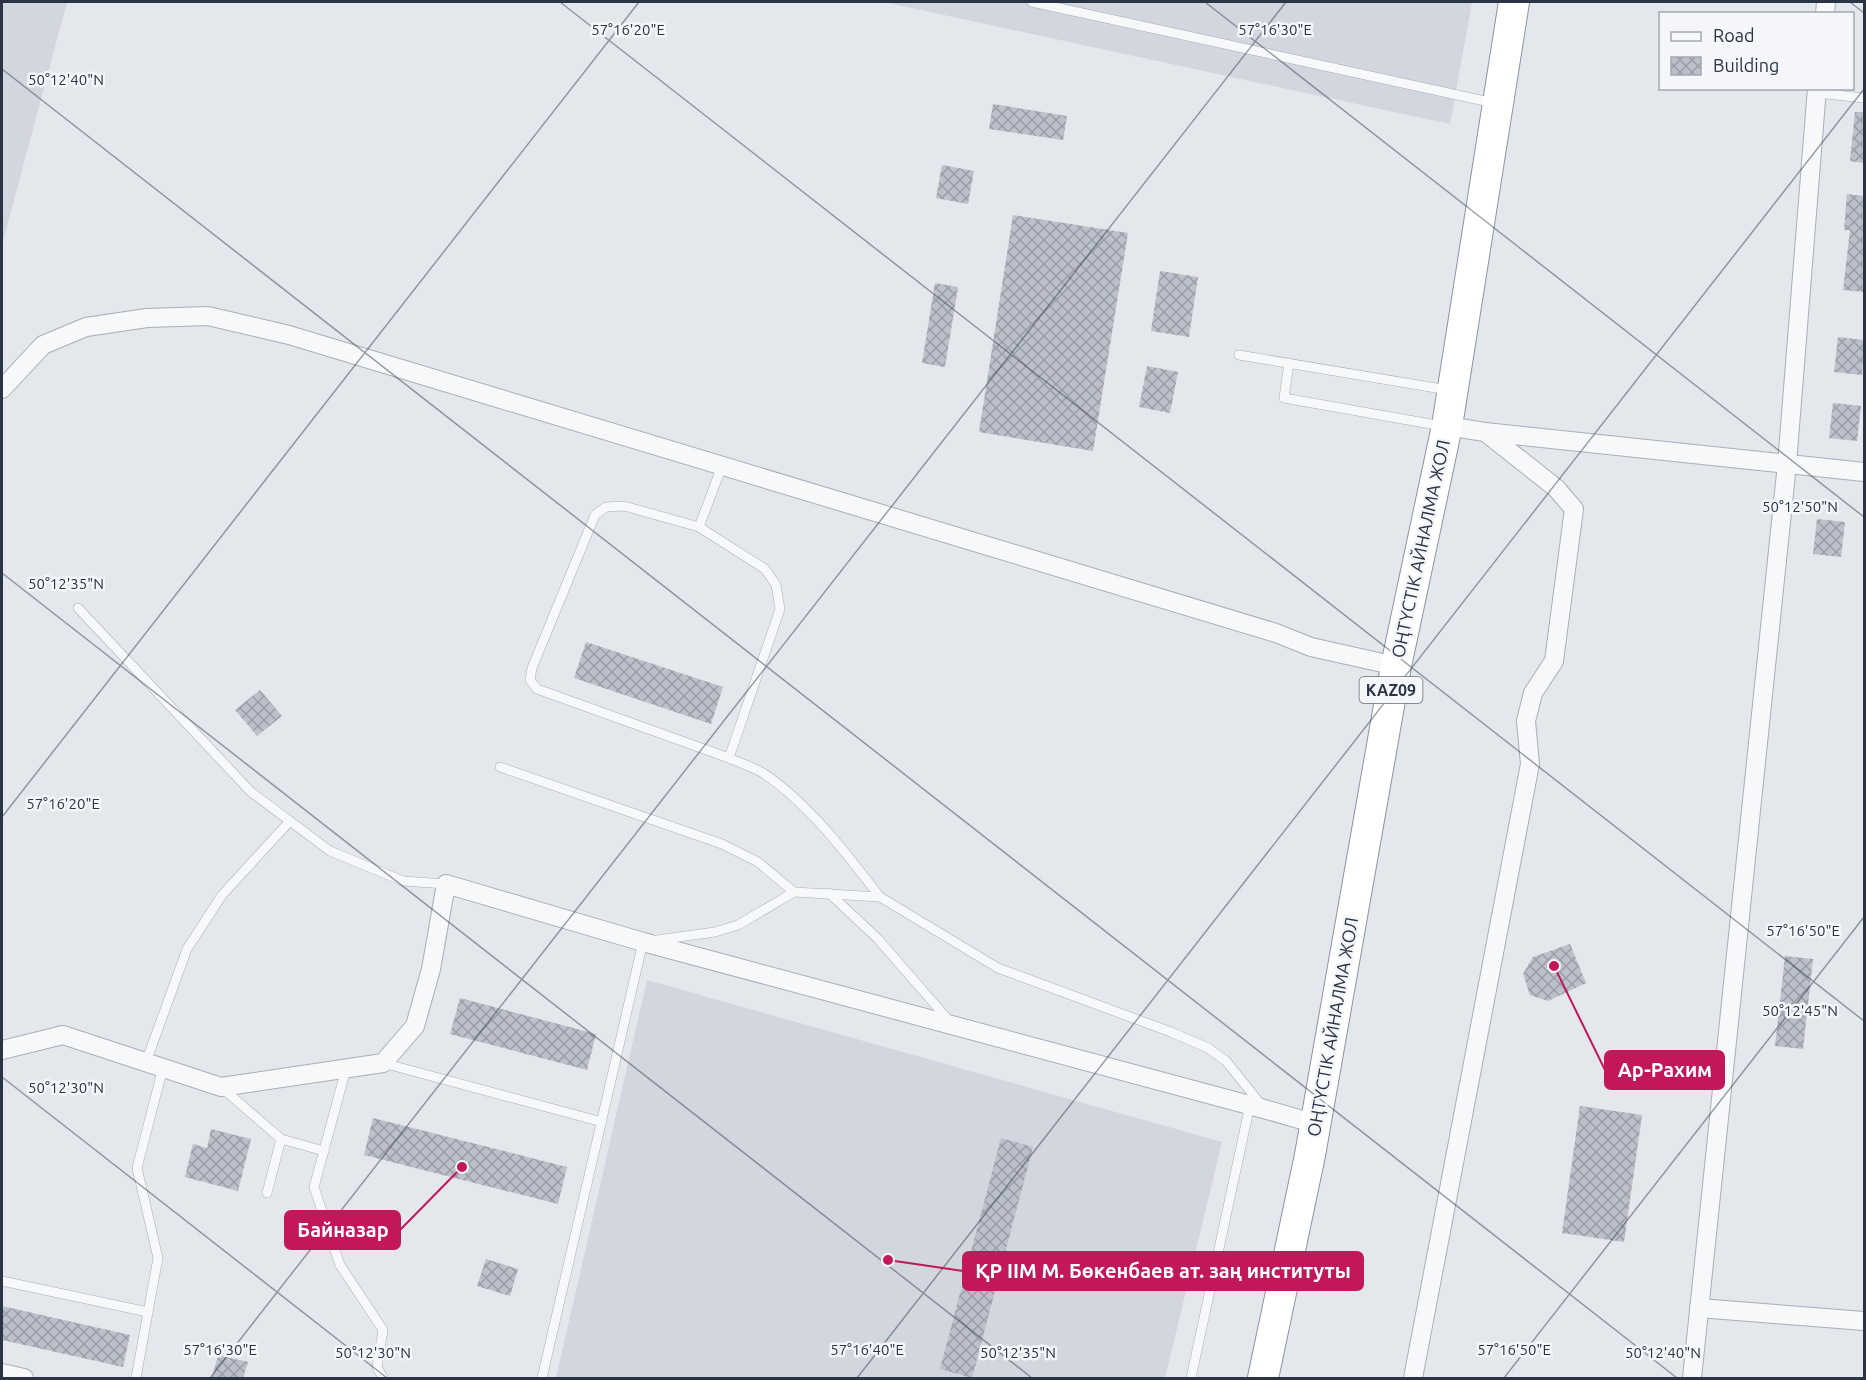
<svg xmlns="http://www.w3.org/2000/svg" width="1866" height="1380" font-family="Ubuntu,sans-serif">
	<style>
		.built { fill: #d2d6de }
		.building { fill: url(#building-cross-hatch) }
		.lines { fill: none; stroke-linecap: round; stroke-linejoin: round }
		.service-casing { stroke: #a9aeb7; stroke-width: 10 }
		.minor-casing { stroke: #a9aeb7; stroke-width: 20 }
		.trunk-casing { stroke: #8b94a3; stroke-width: 32 }
		.service { stroke: #f7f8fa; stroke-width: 9 }
		.minor { stroke: #f7f8fa; stroke-width: 18 }
		.trunk { stroke: #fff; stroke-width: 30 }
		.ticks { fill: none; stroke: #2b3445; stroke-width: 1.5; stroke-opacity: 0.45 }
		.labels { text-anchor: middle; stroke-width: 5; stroke-linejoin: round; paint-order: stroke }
		.shield { fill: #f4f6f9; stroke: #676e7b; stroke-width: 1.5 }
		.shield-label { font-size: 16px; font-weight: bold; fill: #2b3445 }
		.street-label { font-size: 18px; fill: #2b3445; stroke: #f4f6f9 }
		.ticks-label { font-size: 15px; text-anchor: middle; fill: #2b3445; stroke: #f4f6f9; stroke-width: 5; stroke-linejoin: round; paint-order: stroke }
		.leader { fill: none; stroke: #c2185b; stroke-width: 2 }
		.callout-dot { fill: #c2185b; stroke: #f4f6f9; stroke-width: 2 }
		.callout { fill: #c2185b; stroke: #c2185b; stroke-width: 2 }
		.callout-label { font-size: 20px; text-anchor: middle; font-weight: bold; fill: #fff }
	</style>
	<defs>
		<pattern id="building-cross-hatch" width="8" height="8" patternUnits="userSpaceOnUse" patternTransform="scale(1.5)"><rect width="8" height="8" fill="#bbc0ca"/><path d="M0 0l8 8M0 8l8-8" fill="none" stroke="#989da6"/></pattern>
	</defs>
	<rect width="100%" height="100%" fill="#e4e7ec"/>
	<g class="built">
		<path d="M2,2H67L2,245Z"/>
		<path d="M884,2H1472L1450,124Z"/>
		<path d="M647,980L1222,1142L1165,1378H556Z"/>
	</g>
	<g class="building">
		<path d="M993,104L1067,116L1063,140L989,129Z"/>
		<path d="M1855,112H1864V163L1850,161Z"/>
		<path d="M942,165L974,171L968,204L936,198Z"/>
		<path d="M1847,194L1864,196V292L1843,290L1850,230H1844Z"/>
		<path d="M1013,215L1128,233L1093,451L979,432Z"/>
		<path d="M1160,271L1198,277L1189,337L1151,331Z"/>
		<path d="M935,283L958,287L945,367L922,363Z"/>
		<path d="M1838,337L1864,340L1862,375L1834,372Z"/>
		<path d="M1147,366L1178,372L1170,413L1139,407Z"/>
		<path d="M1833,403L1861,406L1857,441L1829,438Z"/>
		<path d="M1817,519L1845,522L1841,557L1813,554Z"/>
		<path d="M586,642L723,687L711,724L574,678Z"/>
		<path d="M260,690L282,716L257,736L235,710Z"/>
		<path d="M1570,944L1586,983L1548,1001L1530,995L1523,974L1533,957Z"/>
		<path d="M1785,956L1813,959L1803,1049L1775,1046Z"/>
		<path d="M460,998L596,1034L587,1070L450,1034Z"/>
		<path d="M1580,1106L1642,1115L1624,1242L1562,1233Z"/>
		<path d="M373,1118L567,1167L558,1204L364,1155Z"/>
		<path d="M211,1129L251,1139L238,1191L185,1177L193,1144L207,1148Z"/>
		<path d="M1001,1138L1033,1147L972,1378L940,1369Z"/>
		<path d="M486,1259L518,1269L510,1296L477,1286Z"/>
		<path d="M2,1306L130,1335L123,1367L2,1340Z"/>
		<path d="M218,1355L248,1362L243,1378H212Z"/>
	</g>
	<g class="lines">
		<defs>
			<g id="service">
				<path d="M1032,2L1494,103"/>
				<path d="M1817,93L1864,98"/>
				<path d="M1239,355L1448,390"/>
				<path d="M1289,363L1284,398L1442,426"/>
				<path d="M624,506L699,527L765,569L776,585L780,609L729,758L537,689L530,680L532,668L595,515L606,507Z"/>
				<path d="M699,527L722,466"/>
				<path d="M78,608L251,792L330,851L403,881L446,884"/>
				<path d="M729,758C740,763 753,767 763,773C808,803 847,854 880,897"/>
				<path d="M500,767L722,844L758,862L794,892L880,897L998,968L1171,1032L1208,1048L1226,1061L1263,1107"/>
				<path d="M829,893L878,939L951,1023"/>
				<path d="M146,1062L187,949L222,895L290,821"/>
				<path d="M383,1063L602,1122"/>
				<path d="M346,1069L314,1187L340,1265L383,1330L377,1367L383,1378"/>
				<path d="M221,1087L281,1139L267,1193"/>
				<path d="M281,1139L324,1151"/>
				<path d="M2,1281L148,1312L136,1378"/>
				<path d="M148,1312L158,1258L137,1168L163,1068"/>
				<path d="M542,1378L643,942L715,932L738,925L794,892"/>
				<path d="M1191,1378L1250,1105"/>
			</g>
			<g id="minor">
				<path d="M1825,14L1826,2"/>
				<path d="M2,389L43,345L86,327L147,318L208,316L289,335L1276,633L1311,647L1396,666"/>
				<path d="M1447,426L1485,432L1864,472"/>
				<path d="M2,1050L63,1035L221,1087L383,1063L415,1026L431,969L446,884L643,942L1264,1109L1316,1124"/>
				<path d="M1699,1308L1864,1321"/>
				<path d="M2,1373L24,1378"/>
				<path d="M1413,1378L1530,764L1526,721L1533,693L1554,661L1574,509L1556,488L1485,432"/>
				<path d="M1692,1378L1787,464L1817,88"/>
			</g>
			<path id="trunk" d="M1263,1378L1310,1155L1396,666L1447,426L1514,2"/>
		</defs>
		<use href="#service" class="service-casing"/>
		<use href="#minor" class="minor-casing"/>
		<use href="#trunk" class="trunk-casing"/>
		<use href="#service" class="service"/>
		<use href="#minor" class="minor"/>
		<use href="#trunk" class="trunk"/>
	</g>
	<path class="ticks" d="M560,2L1864,1021M1205,2L1864,517M1850,2L1864,13M2,69L1677,1378M2,573L1032,1378M2,817L639,2M2,1077L387,1378M210,1378L1286,2M857,1378L1864,89M1504,1378L1864,917"/>
	<g class="labels">
		<rect class="shield" x="1359.5" y="677" width="63" height="26" rx="4.5"/>
		<g class="shield-label">
			<text x="1391" y="696">KAZ09</text>
		</g>
		<g class="street-label">
			<text transform="translate(1421 549) rotate(-78)" y="6">ОҢТҮСТІК АЙНАЛМА ЖОЛ</text>
			<text transform="translate(1333 1027) rotate(-80)" y="6">ОҢТҮСТІК АЙНАЛМА ЖОЛ</text>
		</g>
	</g>
	<g class="ticks-label">
		<text x="628" y="35">57°16'20"E</text>
		<text x="1275" y="35">57°16'30"E</text>
		<text x="66" y="85">50°12'40"N</text>
		<text x="1800" y="512">50°12'50"N</text>
		<text x="66" y="589">50°12'35"N</text>
		<text x="63" y="809">57°16'20"E</text>
		<text x="1803" y="936">57°16'50"E</text>
		<text x="1800" y="1016">50°12'45"N</text>
		<text x="66" y="1093">50°12'30"N</text>
		<text x="220" y="1355">57°16'30"E</text>
		<text x="867" y="1355">57°16'40"E</text>
		<text x="1514" y="1355">57°16'50"E</text>
		<text x="373" y="1358">50°12'30"N</text>
		<text x="1018" y="1358">50°12'35"N</text>
		<text x="1663" y="1358">50°12'40"N</text>
	</g>
	<path class="leader" d="M1554 966L1605 1070M462 1167L400 1230M888 1260L963 1271"/>
	<g class="callout-dot">
		<circle cx="1554" cy="966" r="6"/>
		<circle cx="462" cy="1167" r="6"/>
		<circle cx="888" cy="1260" r="6"/>
	</g>
	<g class="callout">
		<rect x="1605" y="1051" width="119" height="38" rx="6"/>
		<rect x="285" y="1211" width="115" height="38" rx="6"/>
		<rect x="963" y="1252" width="400" height="38" rx="6"/>
	</g>
	<g class="callout-label">
		<text x="1665" y="1077">Ар-Рахим</text>
		<text x="343" y="1237">Байназар</text>
		<text x="1163" y="1278">ҚР ІІМ М. Бөкенбаев ат. заң институты</text>
	</g>
	<rect width="1866" height="1380" fill="none" stroke="#2b3445" stroke-width="6"/>
	<rect x="1659" y="12" width="195" height="78" fill="#f4f6f9" stroke="#a4a8b1" stroke-width="1.5"/>
	<rect x="1671" y="32" width="30" height="9" fill="#f7f8fa" stroke="#a4a8b1" stroke-width="1.5"/>
	<text x="1713" y="42" font-size="18" fill="#2b3445">Road</text>
	<rect x="1671" y="57" width="30" height="18" fill="url(#building-cross-hatch)" stroke="#a4a8b1" stroke-width="1.5"/>
	<text x="1713" y="72" font-size="18" fill="#2b3445">Building</text>
</svg>
